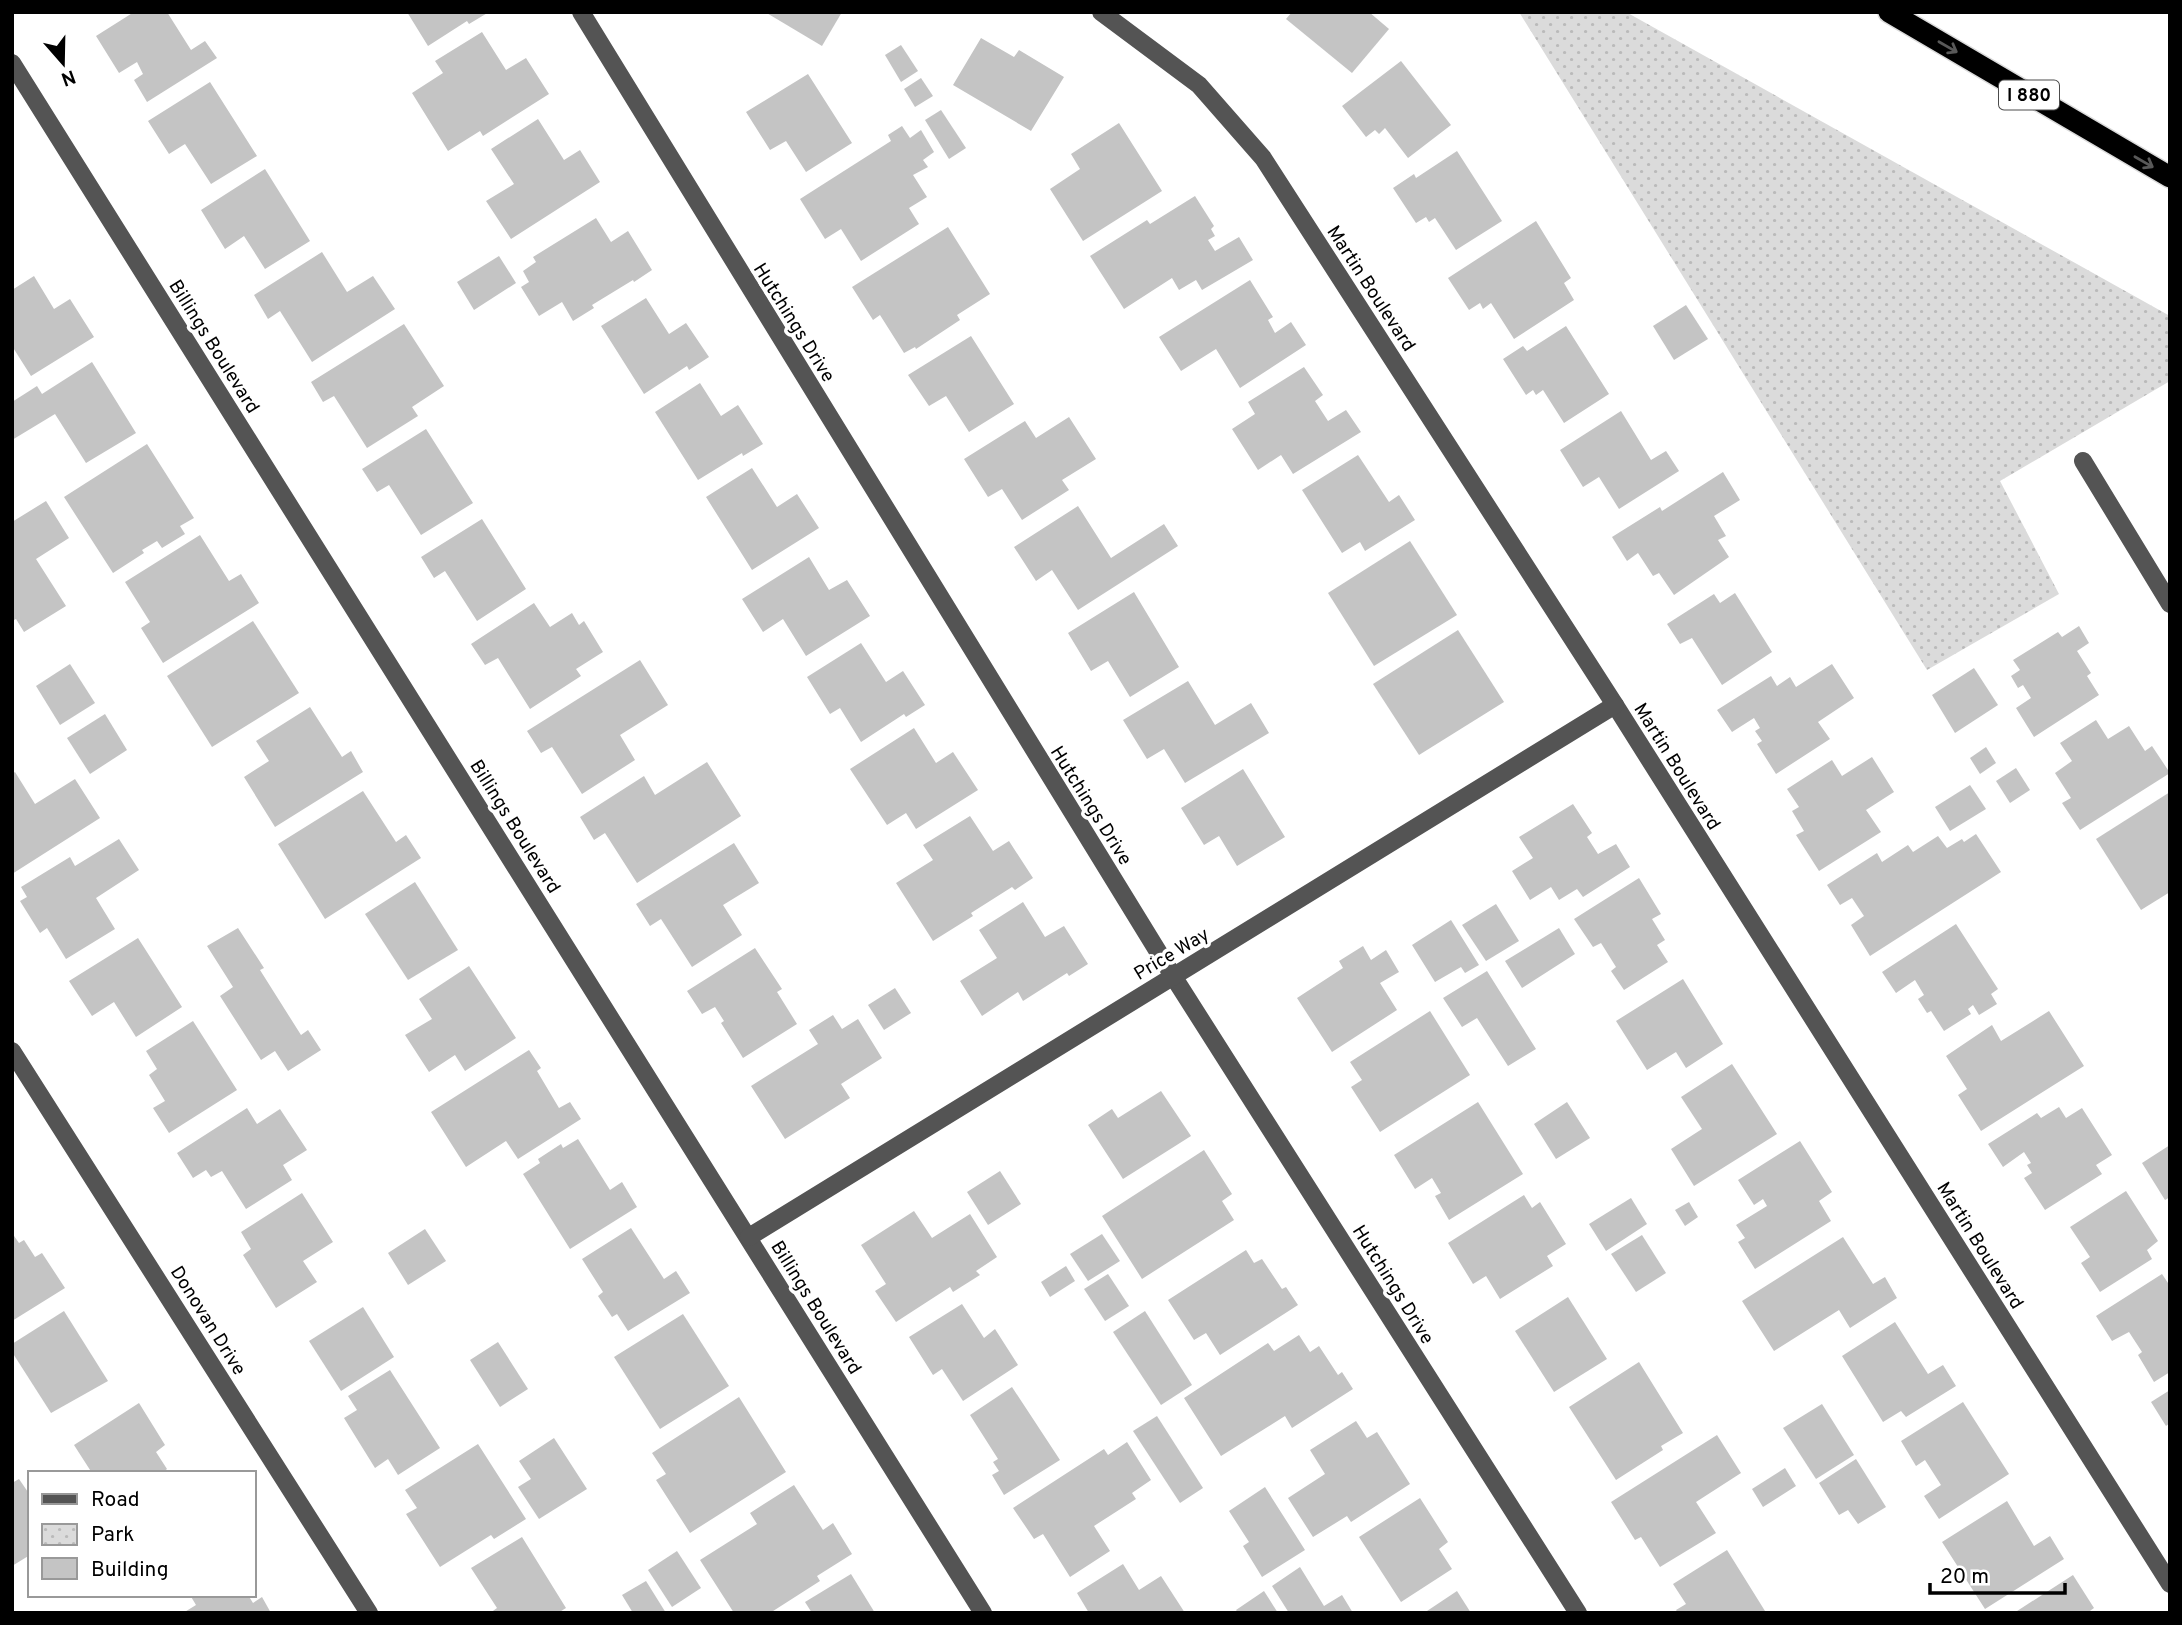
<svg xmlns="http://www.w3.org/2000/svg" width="2182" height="1625" font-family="Overpass,sans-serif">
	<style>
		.park { fill: url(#park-dots) }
		.building { fill: #c4c4c4 }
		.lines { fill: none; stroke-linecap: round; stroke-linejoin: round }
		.highway-casing { stroke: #dbdbdb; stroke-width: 24 }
		.minor { stroke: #545454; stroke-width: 18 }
		.highway { stroke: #000; stroke-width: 21 }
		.oneway { stroke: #595959 }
		.labels { text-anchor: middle; stroke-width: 7; stroke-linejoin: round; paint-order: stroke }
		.shield { fill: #fff; stroke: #4c4c4c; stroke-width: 2 }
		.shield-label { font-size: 18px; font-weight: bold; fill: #000 }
		.street-label { font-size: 19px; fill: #000; stroke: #fff }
	</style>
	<defs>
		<pattern id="park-dots" width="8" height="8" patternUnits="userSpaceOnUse" patternTransform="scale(1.75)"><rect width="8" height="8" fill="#dbdbdb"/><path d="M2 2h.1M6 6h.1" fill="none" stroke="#bababa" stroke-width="1.8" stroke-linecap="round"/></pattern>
	</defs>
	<rect width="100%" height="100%" fill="#fff"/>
	<path class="park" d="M1519,12H1626L2170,316V381L2000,481L2059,594L1927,670Z"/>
	<g class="building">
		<path d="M134,12H167L191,50L205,41L217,58L147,102L134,80L143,74L137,62L119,73L96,36Z"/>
		<path d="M407,12H489L469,24L467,21L428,46Z"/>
		<path d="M765,12H842L822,46Z"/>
		<path d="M1292,12H1369L1389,29L1352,73L1286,19Z"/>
		<path d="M482,32L506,70L526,58L549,94L483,136L480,131L448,151L412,93L443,73L435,61Z"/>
		<path d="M981,38L1014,57L1019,50L1064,77L1031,131L953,85Z"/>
		<path d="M901,45L918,71L901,82L885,55Z"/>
		<path d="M1401,61L1451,125L1408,158L1385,128L1379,134L1375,130L1366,137L1342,106Z"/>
		<path d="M808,74L852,143L806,172L786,141L770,150L746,112Z"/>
		<path d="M921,78L933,96L915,107L904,89Z"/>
		<path d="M210,82L257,156L211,184L185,144L169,154L148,121Z"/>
		<path d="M941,110L966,148L949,159L925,120Z"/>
		<path d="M538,119L564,160L580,150L600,182L511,239L486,201L514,184L491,149Z"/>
		<path d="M1119,123L1162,191L1083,241L1050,189L1080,169L1071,154Z"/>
		<path d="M902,126L910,138L921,130L934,152L923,160L928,167L913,175L927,197L909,208L919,224L861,261L841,229L825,239L800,199L891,141L888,135Z"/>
		<path d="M1457,151L1502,221L1456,250L1435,218L1429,222L1426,217L1416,223L1393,188L1414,174L1416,178Z"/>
		<path d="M265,169L310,241L265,269L244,236L225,249L201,210Z"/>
		<path d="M1195,196L1214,226L1211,229L1215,236L1208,240L1215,251L1239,237L1253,260L1202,290L1196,280L1179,290L1172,278L1124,309L1090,256L1147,220L1150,224Z"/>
		<path d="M596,218L611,242L628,231L652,270L634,282L633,280L592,305L594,308L573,321L562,302L539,316L521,287L529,282L523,271L536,262L533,257Z"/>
		<path d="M1536,221L1571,278L1564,283L1574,300L1514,339L1491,303L1483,309L1480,303L1469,310L1448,278Z"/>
		<path d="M948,227L990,294L957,315L960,320L916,349L915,347L904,353L880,315L873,320L852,287Z"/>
		<path d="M322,252L347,292L373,276L395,309L312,362L280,311L268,319L254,295Z"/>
		<path d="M499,256L516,283L474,310L457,282Z"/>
		<path d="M34,276L54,309L70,299L94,337L31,376L12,346V290Z"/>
		<path d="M1250,280L1273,317L1268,320L1275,333L1291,322L1306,345L1240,388L1216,349L1181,371L1159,337Z"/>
		<path d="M646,298L669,334L686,323L709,357L689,370L687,366L644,394L601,326Z"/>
		<path d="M1686,305L1708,339L1674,360L1653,326Z"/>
		<path d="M404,324L444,386L412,407L418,416L367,448L334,396L323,402L311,382Z"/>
		<path d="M1566,326L1609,394L1564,423L1543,390L1536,395L1533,390L1526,395L1503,359L1523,346L1527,351Z"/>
		<path d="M971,336L1014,404L969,432L946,396L929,406L908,375Z"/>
		<path d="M92,362L136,433L86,463L55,414L12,440V402L37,386L42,394Z"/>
		<path d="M1304,367L1323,395L1315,401L1328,421L1346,410L1361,432L1293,474L1281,455L1258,470L1232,429L1255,414L1248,402Z"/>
		<path d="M700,383L721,416L738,405L763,444L743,456L742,453L698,480L655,412Z"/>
		<path d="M1621,411L1651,460L1666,451L1679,471L1619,509L1599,477L1583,487L1560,450Z"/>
		<path d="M1069,417L1096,459L1062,480L1069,490L1022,520L1002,489L988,497L964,459L1025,421L1036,438Z"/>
		<path d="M426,429L473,503L421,535L389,485L377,492L362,469Z"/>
		<path d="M147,444L194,518L180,526L185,534L162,548L157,541L142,550L144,553L113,573L64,497Z"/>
		<path d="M1358,455L1389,502L1399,495L1415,520L1365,551L1360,542L1342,553L1302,490Z"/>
		<path d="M752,468L777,507L797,494L819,528L752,570L706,497Z"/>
		<path d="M1723,472L1740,500L1714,516L1726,536L1718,540L1729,557L1674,595L1659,573L1653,576L1638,553L1627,561L1612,537L1660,507L1662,511Z"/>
		<path d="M46,501L69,538L36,559L66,606L24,632L16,619L12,621V522Z"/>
		<path d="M1078,506L1111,558L1164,524L1178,546L1078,610L1052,570L1036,581L1014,547Z"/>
		<path d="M482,519L526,589L477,621L445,571L434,578L421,557Z"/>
		<path d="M200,535L229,581L241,574L259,603L163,663L141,628L150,622L125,582Z"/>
		<path d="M1410,541L1457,615L1374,666L1328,593Z"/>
		<path d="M809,557L829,590L847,580L870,616L806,656L783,619L763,632L742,599Z"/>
		<path d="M1134,592L1179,667L1130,697L1108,661L1091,671L1068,633Z"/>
		<path d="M1735,593L1772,652L1722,685L1692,638L1680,644L1667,624L1714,594L1720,603Z"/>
		<path d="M534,603L550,627L572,613L579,625L584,621L603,652L576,669L581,676L530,709L498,658L485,665L471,644Z"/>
		<path d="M253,621L299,693L212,747L167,676Z"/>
		<path d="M2079,626L2089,643L2077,651L2091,673L2087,676L2099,695L2034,737L2016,708L2031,698L2023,685L2018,688L2011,676L2020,670L2013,660L2058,632L2062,637Z"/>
		<path d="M1458,630L1504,702L1419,755L1373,684Z"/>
		<path d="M861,643L886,682L903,671L925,705L906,717L904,714L861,742L840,708L830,714L807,677Z"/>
		<path d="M640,660L668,705L620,735L635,760L582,794L552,747L541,753L527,731Z"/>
		<path d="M70,664L95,703L60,725L36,686Z"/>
		<path d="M1832,664L1854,698L1818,722L1830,739L1776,774L1757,744L1762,741L1755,731L1760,728L1754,718L1732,732L1717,710L1771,676L1777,686L1790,677L1796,687Z"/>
		<path d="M1974,668L1998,705L1955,733L1932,695Z"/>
		<path d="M1188,681L1215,725L1251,703L1269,733L1185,783L1164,749L1147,759L1123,720Z"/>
		<path d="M310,707L342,757L351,751L363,772L275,827L244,777L269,761L256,741Z"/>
		<path d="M105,714L127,750L90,774L67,738Z"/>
		<path d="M2096,720L2108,739L2129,726L2145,751L2152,746L2170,773L2080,830L2062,803L2071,798L2055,773L2072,761L2060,743Z"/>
		<path d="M914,728L936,763L953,752L978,790L916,829L906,813L887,825L850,769Z"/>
		<path d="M1986,747L1996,763L1980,774L1970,758Z"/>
		<path d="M1872,757L1894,792L1866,810L1881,832L1819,871L1796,835L1804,831L1792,811L1799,807L1787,789L1832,760L1842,776Z"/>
		<path d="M707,762L741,816L637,883L605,833L594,840L580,817L644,776L655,795Z"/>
		<path d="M2016,768L2030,790L2010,803L1996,781Z"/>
		<path d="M1243,769L1285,837L1237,866L1219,836L1204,845L1181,808Z"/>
		<path d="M15,772L35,804L75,779L100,818L12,874V774Z"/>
		<path d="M1970,785L1986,809L1950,831L1935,807Z"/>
		<path d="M363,791L396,842L406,835L421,858L325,919L278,844Z"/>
		<path d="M2170,792V892L2141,910L2096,839Z"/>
		<path d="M1573,804L1592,833L1587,837L1598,854L1616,844L1630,867L1583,897L1577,889L1559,900L1551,887L1530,900L1512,871L1533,858L1519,837Z"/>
		<path d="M970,816L993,851L1009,841L1033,878L1015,890L1012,887L971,913L973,916L933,941L896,883L933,860L923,845Z"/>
		<path d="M1976,834L2001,872L1870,956L1851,925L1864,916L1852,898L1840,905L1827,885L1877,853L1882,862L1908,845L1913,852L1938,836L1947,848L1962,839L1964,842Z"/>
		<path d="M119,839L139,870L96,898L115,929L66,959L47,928L40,933L20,901L27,897L21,887L70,857L75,866Z"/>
		<path d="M734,843L759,883L723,905L742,935L692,967L661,919L650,926L636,904Z"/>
		<path d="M1639,878L1661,914L1652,919L1665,940L1657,945L1668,962L1624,990L1611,971L1616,967L1601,943L1593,947L1574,919Z"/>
		<path d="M415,882L458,950L408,980L365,914Z"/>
		<path d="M1023,902L1045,937L1064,926L1088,964L1069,976L1067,973L1023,1001L1018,992L982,1016L960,981L997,958L979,930Z"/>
		<path d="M1496,904L1519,941L1486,961L1462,925Z"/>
		<path d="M1451,920L1479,965L1465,973L1461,967L1435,982L1412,945Z"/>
		<path d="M1956,924L1998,989L1991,994L1997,1004L1979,1015L1973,1005L1968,1009L1971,1014L1944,1031L1931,1011L1927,1013L1918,999L1924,995L1915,980L1896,993L1882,972Z"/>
		<path d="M238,928L264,968L260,970L301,1035L308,1030L321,1050L288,1071L275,1051L261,1060L220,996L233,987L207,946Z"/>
		<path d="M1559,928L1575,954L1522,988L1505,961Z"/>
		<path d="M138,938L182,1007L136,1037L114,1002L92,1016L69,981Z"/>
		<path d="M1363,946L1371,960L1386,950L1399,972L1380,983L1397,1010L1332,1052L1297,998L1343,968L1339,961Z"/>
		<path d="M755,948L782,989L777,992L797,1024L743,1058L721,1023L724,1021L715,1007L702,1014L687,991Z"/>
		<path d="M469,966L516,1038L465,1071L455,1055L429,1072L405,1035L432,1019L419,999Z"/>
		<path d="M1487,971L1536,1049L1508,1066L1477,1018L1462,1027L1443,998Z"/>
		<path d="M1683,979L1723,1044L1686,1068L1676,1052L1647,1070L1616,1021Z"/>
		<path d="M895,988L911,1013L884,1030L868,1005Z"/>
		<path d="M1430,1011L1470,1075L1380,1132L1351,1087L1362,1080L1350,1062Z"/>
		<path d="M2049,1011L2084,1066L1981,1131L1958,1095L1967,1089L1946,1056L1992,1025L2001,1041Z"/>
		<path d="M833,1015L842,1029L858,1019L882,1058L841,1084L850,1098L785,1139L751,1086L818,1044L809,1030Z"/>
		<path d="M193,1021L237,1090L169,1133L153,1108L165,1101L149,1075L157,1069L146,1051Z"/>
		<path d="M529,1050L541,1068L537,1071L559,1108L570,1102L581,1119L518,1159L506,1141L466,1167L431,1112Z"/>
		<path d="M1732,1064L1777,1134L1694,1186L1671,1149L1702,1129L1681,1097Z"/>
		<path d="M1161,1091L1191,1136L1123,1179L1088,1125L1112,1109L1118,1118Z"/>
		<path d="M1478,1102L1523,1174L1449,1220L1435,1196L1441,1193L1432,1178L1415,1189L1394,1155Z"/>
		<path d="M1567,1102L1590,1138L1556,1159L1534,1124Z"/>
		<path d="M2059,1107L2066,1118L2082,1108L2112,1155L2096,1165L2102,1174L2045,1210L2024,1178L2032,1173L2027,1165L2031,1163L2024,1152L2003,1167L1988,1144L2037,1113L2041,1118Z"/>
		<path d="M247,1108L257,1124L280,1109L307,1150L283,1165L292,1180L246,1209L222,1171L211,1177L206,1170L193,1178L177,1153Z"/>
		<path d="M578,1139L610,1190L622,1182L637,1207L570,1249L523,1174L540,1163L538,1159L561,1144L563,1148Z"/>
		<path d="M1800,1141L1832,1192L1819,1201L1831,1221L1755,1269L1738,1242L1745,1238L1736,1225L1767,1206L1763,1199L1754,1205L1738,1180Z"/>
		<path d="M2170,1145V1197L2165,1200L2142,1163Z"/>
		<path d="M1204,1150L1232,1194L1222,1201L1234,1220L1142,1279L1102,1216Z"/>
		<path d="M1000,1171L1021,1204L988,1225L967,1192Z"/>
		<path d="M2126,1191L2158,1241L2147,1250L2152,1259L2100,1292L2081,1263L2090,1257L2070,1227Z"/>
		<path d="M302,1193L333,1242L303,1261L317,1282L276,1308L243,1255L251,1249L241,1232Z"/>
		<path d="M1524,1195L1532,1208L1540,1202L1566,1244L1547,1256L1553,1266L1500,1299L1486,1276L1473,1284L1448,1243Z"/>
		<path d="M1631,1198L1647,1224L1606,1251L1589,1224Z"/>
		<path d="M1689,1202L1698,1217L1685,1226L1675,1210Z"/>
		<path d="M914,1211L932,1238L970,1214L997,1257L976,1271L980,1275L953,1292L950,1287L896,1322L875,1291L886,1284L861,1245Z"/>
		<path d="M631,1228L664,1279L676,1271L690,1293L628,1331L617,1314L612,1317L598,1296L603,1292L582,1259Z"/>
		<path d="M425,1229L446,1261L408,1285L388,1253Z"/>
		<path d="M12,1233L19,1243L24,1240L35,1257L42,1253L65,1288L12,1321Z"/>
		<path d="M1102,1234L1120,1261L1088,1281L1070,1254Z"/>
		<path d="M1642,1235L1666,1273L1636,1292L1611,1254Z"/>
		<path d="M1843,1237L1873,1284L1885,1277L1897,1298L1850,1328L1839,1310L1774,1351L1742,1301Z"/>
		<path d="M1246,1250L1254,1263L1262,1259L1282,1289L1286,1287L1298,1305L1220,1355L1206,1333L1194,1340L1168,1300Z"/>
		<path d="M1066,1266L1075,1281L1050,1297L1041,1282Z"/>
		<path d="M1108,1274L1129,1306L1105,1321L1084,1289Z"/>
		<path d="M2162,1274L2170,1286V1372L2154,1382L2138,1355L2142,1352L2129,1332L2112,1341L2096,1316Z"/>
		<path d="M1568,1297L1607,1359L1554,1392L1515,1331Z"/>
		<path d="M962,1304L984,1338L995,1329L1018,1365L963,1401L942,1369L933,1375L909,1337Z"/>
		<path d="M363,1307L394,1357L341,1391L309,1341Z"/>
		<path d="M64,1311L108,1381L51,1413L12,1352V1344Z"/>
		<path d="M1145,1311L1192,1385L1161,1405L1113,1332Z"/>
		<path d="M683,1314L729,1386L660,1429L614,1357Z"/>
		<path d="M1895,1322L1928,1374L1943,1365L1956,1386L1906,1417L1901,1411L1883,1422L1842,1356Z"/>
		<path d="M1299,1335L1310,1352L1319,1346L1338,1375L1342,1372L1353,1389L1292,1428L1285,1416L1221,1456L1184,1398L1268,1343L1274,1351Z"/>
		<path d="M498,1342L528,1389L500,1407L470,1360Z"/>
		<path d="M1639,1362L1683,1433L1661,1446L1663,1450L1616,1480L1569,1407Z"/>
		<path d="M390,1370L440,1448L398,1475L388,1459L375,1468L344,1418L357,1410L348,1396Z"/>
		<path d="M1012,1387L1060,1460L1004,1495L992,1475L999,1471L993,1462L998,1459L970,1415Z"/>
		<path d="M2170,1390V1423L2166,1426L2151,1402Z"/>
		<path d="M739,1397L786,1472L690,1533L656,1480L666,1474L652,1453Z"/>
		<path d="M1963,1402L2009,1474L1939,1519L1924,1496L1941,1485L1925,1460L1916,1466L1901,1441Z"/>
		<path d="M139,1403L165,1445L156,1452L167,1469L162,1473H92L74,1445Z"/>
		<path d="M1822,1404L1854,1455L1816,1479L1783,1428Z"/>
		<path d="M1157,1416L1203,1488L1180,1503L1133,1431Z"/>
		<path d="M1356,1421L1367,1438L1377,1432L1410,1484L1351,1522L1347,1516L1313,1537L1288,1498L1325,1474L1310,1450Z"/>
		<path d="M1717,1435L1741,1473L1696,1502L1716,1533L1660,1567L1641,1537L1635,1540L1611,1502Z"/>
		<path d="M554,1438L587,1489L539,1519L518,1487L531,1479L519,1461Z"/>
		<path d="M1127,1442L1151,1480L1132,1493L1136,1499L1094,1526L1110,1551L1070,1577L1043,1534L1034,1539L1013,1508L1104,1449L1108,1455Z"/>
		<path d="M478,1444L526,1519L494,1539L491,1535L440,1567L406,1514L417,1508L405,1490Z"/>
		<path d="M1856,1459L1886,1507L1858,1524L1848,1510L1839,1515L1819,1483Z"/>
		<path d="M1785,1468L1796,1486L1763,1507L1752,1489Z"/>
		<path d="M19,1479L30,1495V1555L12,1566V1483Z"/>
		<path d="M794,1485L823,1530L833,1523L852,1554L817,1576L820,1581L770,1613H734L700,1560L757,1524L750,1513Z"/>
		<path d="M1265,1487L1305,1550L1262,1577L1243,1546L1249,1542L1229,1511Z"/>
		<path d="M1420,1498L1448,1542L1439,1549L1452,1569L1401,1602L1359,1537Z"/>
		<path d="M2007,1501L2034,1546L2050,1536L2064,1559L1985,1609L1942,1542Z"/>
		<path d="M522,1537L566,1608L558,1613H490L497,1608L471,1568Z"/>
		<path d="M1727,1550L1765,1611L1761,1613H1678L1676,1610L1686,1604L1673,1584Z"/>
		<path d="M677,1551L701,1588L672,1607L648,1570Z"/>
		<path d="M1123,1564L1139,1590L1161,1576L1185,1613H1089L1077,1593Z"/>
		<path d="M1300,1567L1324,1606L1342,1595L1353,1613H1289L1272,1586Z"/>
		<path d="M851,1574L875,1613H812L805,1602Z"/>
		<path d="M2073,1575L2094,1608L2087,1613H2014Z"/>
		<path d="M646,1581L666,1613H633L622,1595Z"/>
		<path d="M1264,1591L1278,1613H1238L1236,1610Z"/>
		<path d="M1457,1591L1471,1613H1424Z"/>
		<path d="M190,1595H248L253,1603L262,1597L271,1613H183L196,1605Z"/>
	</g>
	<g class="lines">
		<defs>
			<path id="highway" d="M1889,12L2170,177"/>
		</defs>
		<use href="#highway" class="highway-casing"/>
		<g class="minor">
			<path d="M581,12L1173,976L1578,1613"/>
			<path d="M1101,12L1199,85L1263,158L1615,705L2170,1584"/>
			<path d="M12,63L983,1613"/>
			<path d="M2083,461L2170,604"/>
			<path d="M12,1051L369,1613"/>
			<path d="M749,1237L1615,705"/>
		</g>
		<use href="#highway" class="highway"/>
	</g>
	<defs><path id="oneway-shaft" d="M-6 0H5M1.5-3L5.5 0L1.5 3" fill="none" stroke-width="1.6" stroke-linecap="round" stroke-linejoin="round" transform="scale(1.75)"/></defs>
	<g class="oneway">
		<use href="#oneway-shaft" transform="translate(1948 47) rotate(30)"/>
		<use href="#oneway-shaft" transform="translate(2144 162) rotate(30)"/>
	</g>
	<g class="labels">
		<rect class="shield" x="1999" y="80.5" width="60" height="29" rx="5"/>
		<g class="shield-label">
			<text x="2029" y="101">I 880</text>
		</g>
		<g class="street-label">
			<text transform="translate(1372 288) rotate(57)" y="7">Martin Boulevard</text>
			<text transform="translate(795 322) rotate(58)" y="7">Hutchings Drive</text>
			<text transform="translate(215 346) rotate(58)" y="7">Billings Boulevard</text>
			<text transform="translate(1678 766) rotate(58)" y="7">Martin Boulevard</text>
			<text transform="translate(1092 805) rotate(58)" y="7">Hutchings Drive</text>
			<text transform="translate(516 826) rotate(58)" y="7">Billings Boulevard</text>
			<text transform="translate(1171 953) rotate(-31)" y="7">Price Way</text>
			<text transform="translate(1981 1245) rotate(58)" y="7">Martin Boulevard</text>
			<text transform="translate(1394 1284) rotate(58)" y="7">Hutchings Drive</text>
			<text transform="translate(817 1307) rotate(58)" y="7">Billings Boulevard</text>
			<text transform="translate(209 1320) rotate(58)" y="7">Donovan Drive</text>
		</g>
	</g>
	<rect width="2182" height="1625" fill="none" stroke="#000000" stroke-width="28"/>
	<rect x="28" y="1471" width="228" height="126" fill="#ffffff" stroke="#999999" stroke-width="2"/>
	<rect x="42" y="1494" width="35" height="10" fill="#545454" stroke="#999999" stroke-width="2"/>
	<text x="91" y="1506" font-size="21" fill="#000000">Road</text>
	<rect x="42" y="1524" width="35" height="21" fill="url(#park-dots)" stroke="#999999" stroke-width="2"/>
	<text x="91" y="1541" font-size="21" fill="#000000">Park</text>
	<rect x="42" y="1558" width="35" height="21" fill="#c4c4c4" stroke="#999999" stroke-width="2"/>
	<text x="91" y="1576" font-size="21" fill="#000000">Building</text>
	<g transform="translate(63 63) rotate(160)" stroke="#ffffff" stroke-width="5" paint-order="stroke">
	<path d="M0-5L12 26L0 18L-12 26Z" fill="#000000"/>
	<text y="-10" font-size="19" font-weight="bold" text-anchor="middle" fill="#000000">N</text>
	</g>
	<path d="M1930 1583v10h135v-10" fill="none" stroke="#000000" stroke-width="3.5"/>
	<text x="1940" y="1583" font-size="21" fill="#000000" stroke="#ffffff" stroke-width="5" paint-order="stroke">20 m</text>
</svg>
